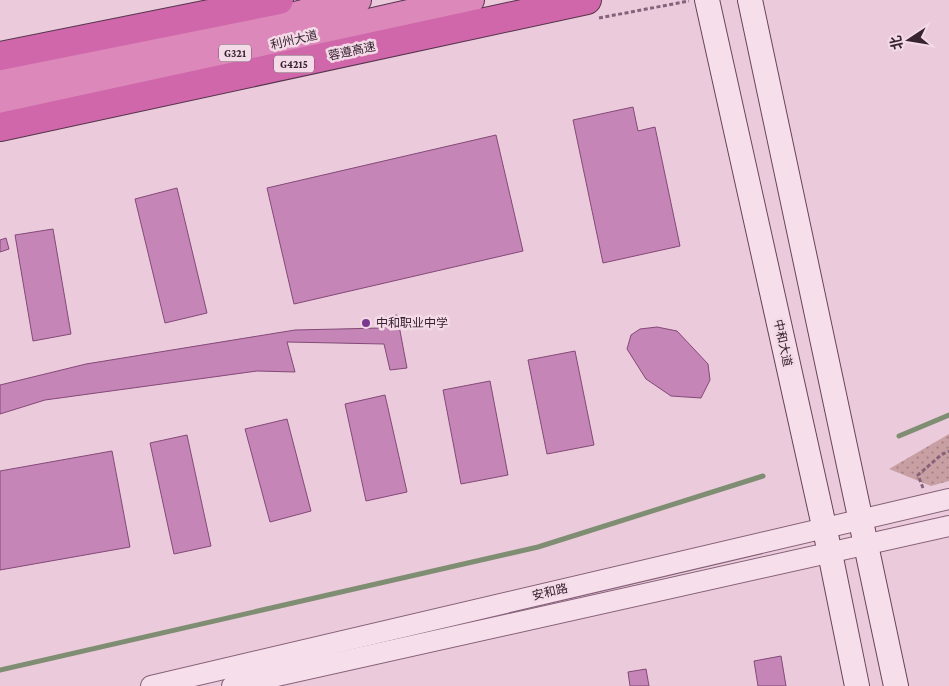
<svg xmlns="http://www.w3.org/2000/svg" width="949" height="686" font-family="'Crimson Pro','Noto Sans SC',serif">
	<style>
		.grass { fill: url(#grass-dots) }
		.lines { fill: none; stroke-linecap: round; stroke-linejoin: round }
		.stream { stroke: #7f8e72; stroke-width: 5 }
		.building { fill: #c585b7; stroke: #834978 }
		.tertiary-casing { stroke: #86617a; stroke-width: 22 }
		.secondary-casing { stroke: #68445d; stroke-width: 26 }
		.trunk-casing { stroke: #55344c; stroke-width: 30 }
		.motorway-casing { stroke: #55344c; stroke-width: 30 }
		.path { stroke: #86617a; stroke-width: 3; stroke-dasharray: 4 2.5; stroke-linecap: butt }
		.tertiary { stroke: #f6deea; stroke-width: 20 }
		.secondary { stroke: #f6deea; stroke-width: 24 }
		.trunk { stroke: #dc88ba; stroke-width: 28 }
		.motorway { stroke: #cf67aa; stroke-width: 28 }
		.poi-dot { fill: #7c378f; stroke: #f3dae6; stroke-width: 2 }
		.labels { text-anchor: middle; stroke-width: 5; stroke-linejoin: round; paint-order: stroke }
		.shield { fill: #f3dae6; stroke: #705a68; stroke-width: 1 }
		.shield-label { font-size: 11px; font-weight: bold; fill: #382332 }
		.street-label { font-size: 12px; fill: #382332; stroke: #f3dae6 }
		.poi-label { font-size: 12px; fill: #382332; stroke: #f3dae6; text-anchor: start }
	</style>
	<defs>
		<pattern id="grass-dots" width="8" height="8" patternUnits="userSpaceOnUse" patternTransform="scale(1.25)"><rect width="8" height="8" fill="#c8a0a3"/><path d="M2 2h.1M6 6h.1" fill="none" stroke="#a38285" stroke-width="1.8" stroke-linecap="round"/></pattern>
	</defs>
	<rect width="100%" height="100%" fill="#ebcbdb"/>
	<path class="grass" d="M949,434V481L931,486L889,469Z"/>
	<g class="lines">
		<g class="stream">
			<path d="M899,436L949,415"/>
			<path d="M0,670L538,547L763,476"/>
		</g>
	</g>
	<g class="building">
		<path d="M633,107L638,131L655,127L680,246L603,263L573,120Z"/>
		<path d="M496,135L523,251L294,304L267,188Z"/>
		<path d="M177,188L207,313L165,323L135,199Z"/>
		<path d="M53,229L71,334L33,341L15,235Z"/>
		<path d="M6,238L9,249L0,252V240Z"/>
		<path d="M397,315L407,368L390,370L384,344L287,342L295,372L257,371L45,400L0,414V385L86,364L295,330L382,328L381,318Z"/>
		<path d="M657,327L677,331L708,364L710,380L701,398L671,396L646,379L627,349L631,335L640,329Z"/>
		<path d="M575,351L594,445L547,454L528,360Z"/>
		<path d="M490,381L508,475L461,484L443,390Z"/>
		<path d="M385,395L407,492L366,501L345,404Z"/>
		<path d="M287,419L311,511L270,522L245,429Z"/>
		<path d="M187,435L211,546L174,554L150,443Z"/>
		<path d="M112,451L130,547L0,570V471Z"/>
		<path d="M781,656L786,686H758L754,661Z"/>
		<path d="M646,669L649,686H630L628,672Z"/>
	</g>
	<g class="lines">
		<defs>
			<g id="tertiary">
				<path d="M151,686L949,499"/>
				<path d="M232,686L949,526"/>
			</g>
			<g id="secondary">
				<path d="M707,0L830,553L857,686"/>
				<path d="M750,0L896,686"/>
			</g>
			<g id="trunk">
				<path d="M0,80L226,34L357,0"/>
				<path d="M0,104L158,71L470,0"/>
			</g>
			<g id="motorway">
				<path d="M0,56L279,0"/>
				<path d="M0,127L587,0"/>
			</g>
		</defs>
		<use href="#tertiary" class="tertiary-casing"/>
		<use href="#secondary" class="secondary-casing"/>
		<use href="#trunk" class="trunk-casing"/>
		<use href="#motorway" class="motorway-casing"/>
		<g class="path">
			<path d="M599,18L689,1"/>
			<path d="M923,488L918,475L941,455L949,451"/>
		</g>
		<use href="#tertiary" class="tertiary"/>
		<use href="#secondary" class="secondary"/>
		<use href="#trunk" class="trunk"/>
		<use href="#motorway" class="motorway"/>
	</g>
	<circle class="poi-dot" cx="366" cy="323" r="5"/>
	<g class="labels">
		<g class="shield">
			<rect x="219" y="44.5" width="32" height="17" rx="4"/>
			<rect x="274" y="55.5" width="40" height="17" rx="4"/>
		</g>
		<g class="shield-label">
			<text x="235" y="57">G321</text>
			<text x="294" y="68">G4215</text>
		</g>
		<g class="street-label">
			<text transform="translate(294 40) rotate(-13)" y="4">利州大道</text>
			<text transform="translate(352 51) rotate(-12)" y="4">蓉遵高速</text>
			<text transform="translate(783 343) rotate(78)" y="4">中和大道</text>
			<text transform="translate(550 592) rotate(-13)" y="4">安和路</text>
		</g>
		<g class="poi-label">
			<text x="376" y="327">中和职业中学</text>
		</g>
	</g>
	<g transform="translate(909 40) rotate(258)" stroke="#f3dae6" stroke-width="4" paint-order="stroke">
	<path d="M0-4L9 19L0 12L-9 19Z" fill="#382332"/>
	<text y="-8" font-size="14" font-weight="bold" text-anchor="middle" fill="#382332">北</text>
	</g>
</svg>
